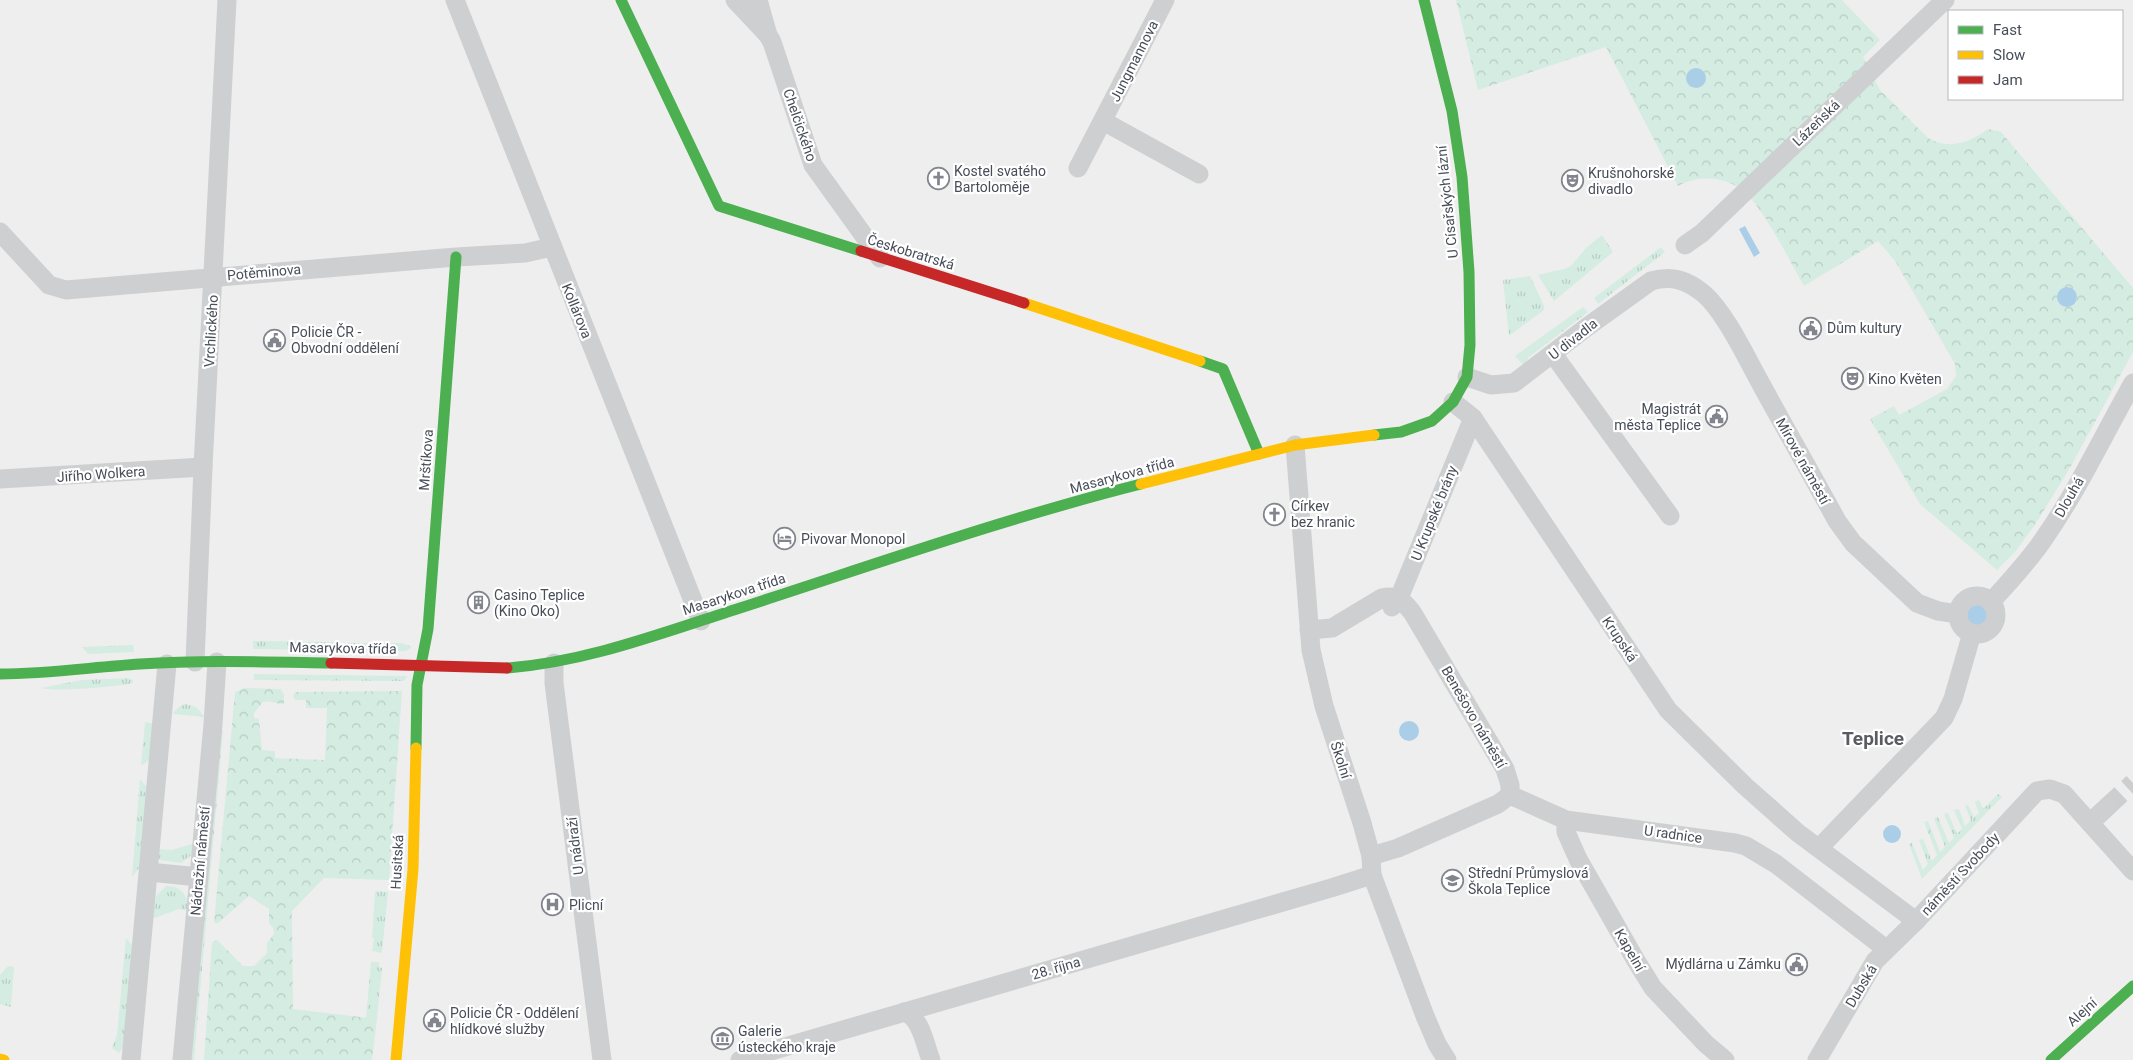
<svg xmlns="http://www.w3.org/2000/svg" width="2133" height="1060" font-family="Roboto,sans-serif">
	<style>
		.grass { fill: url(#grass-tufts) }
		.park { fill: url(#park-crowns) }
		.water { fill: #aacee8 }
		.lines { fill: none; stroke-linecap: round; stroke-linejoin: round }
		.street-tunnel { stroke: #cdced0; stroke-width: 19; stroke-dasharray: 19 9; stroke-linecap: butt }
		.street { stroke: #cdcfd1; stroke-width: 19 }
		.fast { stroke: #4caf50; stroke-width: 11 }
		.slow { stroke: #ffc107; stroke-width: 11 }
		.jam { stroke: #c62828; stroke-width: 11 }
		.labels { text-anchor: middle; stroke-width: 4.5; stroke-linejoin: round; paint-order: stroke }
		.street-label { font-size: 14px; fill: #474d59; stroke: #fff }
		.poi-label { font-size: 14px; fill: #474d59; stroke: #fff; text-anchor: start }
		.district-label { font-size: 19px; font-weight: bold; fill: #5a5c62; stroke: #fff }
	</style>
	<defs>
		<pattern id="grass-tufts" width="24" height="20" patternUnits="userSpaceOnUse" patternTransform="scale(1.25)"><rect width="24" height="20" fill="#d4ece2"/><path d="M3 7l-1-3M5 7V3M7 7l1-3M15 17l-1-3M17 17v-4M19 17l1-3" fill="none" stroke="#b7ccc4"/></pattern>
		<pattern id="park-crowns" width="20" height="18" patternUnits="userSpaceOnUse" patternTransform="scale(1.25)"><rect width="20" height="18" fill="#d4ece2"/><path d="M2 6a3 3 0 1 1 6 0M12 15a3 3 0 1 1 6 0" fill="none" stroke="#b7ccc4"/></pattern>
	</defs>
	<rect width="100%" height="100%" fill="#efeeee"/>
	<g class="grass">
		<path d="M1602,235L1613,252L1554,301L1538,275L1564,269L1571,266L1586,248Z"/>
		<path d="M1661,247L1665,252L1598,304L1594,298Z"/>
		<path d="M1530,276L1544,306V310L1509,336L1503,280Z"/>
		<path d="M1583,307L1588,312L1529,357L1524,366L1515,356Z"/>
		<path d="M253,641L333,642V650L253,649Z"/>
		<path d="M342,643H402L412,647L406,651L342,650Z"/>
		<path d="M133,645L134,652L88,654L82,647Z"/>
		<path d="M254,674L407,676L404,681L254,680Z"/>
		<path d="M128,678L133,680V683C118,687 54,692 41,688L82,680Z"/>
		<path d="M185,704L196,707L205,717L172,714L179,707Z"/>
		<path d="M145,722L156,724C154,737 156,761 141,765Z"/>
		<path d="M219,729L223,731L194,1060H188Z"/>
		<path d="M140,779L149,790L139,868L132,877Z"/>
		<path d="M1998,794L2002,797L1922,879L1909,844L1912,843L1923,870L1928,864L1919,840L1923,839L1932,861L1937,855L1924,822L1928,821L1940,852L1945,847L1934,818L1938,817L1949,843L1954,838L1944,814L1948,813L1957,834L1962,829L1954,810L1959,809L1965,826L1971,820L1965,806L1968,805L1974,817L1979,813L1975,802L1979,800L1983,809Z"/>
		<path d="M195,843L194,853L181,863L159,860L157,849L172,850Z"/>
		<path d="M166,886C182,885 188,897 190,911L179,909L152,919L156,896Z"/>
		<path d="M375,891L388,892L382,953L372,951L374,938H372Z"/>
		<path d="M126,938L136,949L125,1045L119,1053L112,1048L117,1035Z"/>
		<path d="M371,962H379V967L382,968L377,1019L366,1018Z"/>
		<path d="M8,966L14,967L11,1007L0,1004V975Z"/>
	</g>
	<g class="park">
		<path d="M1456,0H1842L1880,40L1863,57L1880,90L1928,138C1949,150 1969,143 1988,129L2001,132L2133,288V352L2071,466L2038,520L2016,551L1997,570L1920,504L1870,419L1894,406L1899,415L1947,389L1956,376L1955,364L1895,261L1878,241L1804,286C1790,262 1762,204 1741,189C1723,176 1697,175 1678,186L1606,47L1478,90Z"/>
		<path d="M245,688L281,689L284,695V704C276,704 271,700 263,702L254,713V718L259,719L262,750L275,751V758L325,760L327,708H306V700H295L293,696L295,692L402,691L389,880L324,878L292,911L293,1009L377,1019L372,1060H204L212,942L217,940L243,966H254L267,953V943L274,934L273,928L269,923V909L249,896L218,923H214L235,692Z"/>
	</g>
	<g class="water">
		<circle cx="1696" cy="78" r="10"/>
		<path d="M1745,226L1760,253L1754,257L1739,229Z"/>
		<circle cx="2067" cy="297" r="10"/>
		<circle cx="1977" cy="615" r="11"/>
		<circle cx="1409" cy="731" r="10"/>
		<circle cx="1892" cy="834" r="9"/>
	</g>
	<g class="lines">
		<path class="street-tunnel" d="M2107,807L2133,783"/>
		<g class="street">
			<path d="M455,0L701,621"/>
			<path d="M735,0L766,33"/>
			<path d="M758,0L768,35L772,42L813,165L880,258"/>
			<path d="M1103,121L1199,174"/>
			<path d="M1078,168L1165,0"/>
			<path d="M0,232L49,285L66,290L456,257L525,253L552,247"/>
			<path d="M1685,245L1702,233L1945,0"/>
			<path d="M1553,354L1670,516"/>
			<path d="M1467,377L1491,385L1514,383L1587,327L1651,281C1672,275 1687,280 1704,294C1725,312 1747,359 1761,384C1786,430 1812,475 1837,521L1853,543L1917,603L1938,611L1958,614"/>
			<path d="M1453,402L1473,418L1668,710L1745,786L1798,833L1916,921"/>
			<path d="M1295,445L1311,650L1324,706L1362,823L1371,856L1372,875L1425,1016L1437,1044L1447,1060"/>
			<path d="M0,479L203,467"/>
			<circle cx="1977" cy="615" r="19"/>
			<path d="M1991,602C2010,581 2030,560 2045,537C2079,488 2104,434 2133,383"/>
			<path d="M1392,607L1399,598L1473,418"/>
			<path d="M1309,630L1332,628L1382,598C1396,594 1403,601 1412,612L1505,769L1510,785V795L1498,804L1398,848L1371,856"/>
			<path d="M195,662L203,467L227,0"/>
			<path d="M554,663V683L602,1060"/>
			<path d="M1510,795L1566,820L1735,843L1746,846L1776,864L1886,949"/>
			<path d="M1566,820V832L1578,859L1635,959L1653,988L1706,1044L1725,1060"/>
			<path d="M2090,823L2107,807"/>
			<path d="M1820,847L1944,718L1953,699L1972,633"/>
			<path d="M149,872L199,877"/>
			<path d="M904,1012C921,1017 925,1045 931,1060"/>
			<path d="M131,1060L167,664"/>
			<path d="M182,1060L213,724L217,662"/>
			<path d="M740,1060L1331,888L1372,875"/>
			<path d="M1817,1060L1875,961L1916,921L2037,791L2050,789L2064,794L2133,871"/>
		</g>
		<g class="fast">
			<path d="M621,0L719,206L861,251"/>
			<path d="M1200,361L1223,369L1259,454"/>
			<path d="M1374,435L1401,432L1432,421L1453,402L1467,377L1470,345L1469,272L1462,177L1452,111L1424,0"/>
			<path d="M507,668C587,662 664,632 740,608C873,565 1006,518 1141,484"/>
			<path d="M0,674C47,674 93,667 140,664C204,660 267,662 331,663"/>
			<path d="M416,748L417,685L428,629L456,257"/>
			<path d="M2051,1060L2133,986"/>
		</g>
		<g class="slow">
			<path d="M1024,303L1200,361"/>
			<path d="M1141,484L1295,445L1374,435"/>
			<path d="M0,1059L4,1060"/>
			<path d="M396,1060L413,869L416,748"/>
		</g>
		<g class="jam">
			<path d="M861,251L1024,303"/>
			<path d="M331,663L507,668"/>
		</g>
	</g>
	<defs>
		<symbol id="church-ring" viewBox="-11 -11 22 22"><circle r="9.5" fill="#fff" stroke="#82858d" stroke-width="1.5"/><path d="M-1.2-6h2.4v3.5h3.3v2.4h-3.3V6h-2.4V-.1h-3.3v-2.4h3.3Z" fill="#82858d"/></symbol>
		<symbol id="theatre-ring" viewBox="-11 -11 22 22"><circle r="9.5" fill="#fff" stroke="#82858d" stroke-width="1.5"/><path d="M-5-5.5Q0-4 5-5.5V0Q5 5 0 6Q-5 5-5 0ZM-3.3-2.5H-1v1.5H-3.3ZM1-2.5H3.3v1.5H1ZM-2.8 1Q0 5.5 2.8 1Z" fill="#82858d"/></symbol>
		<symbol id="civic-ring" viewBox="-11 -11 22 22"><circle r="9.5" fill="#fff" stroke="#82858d" stroke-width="1.5"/><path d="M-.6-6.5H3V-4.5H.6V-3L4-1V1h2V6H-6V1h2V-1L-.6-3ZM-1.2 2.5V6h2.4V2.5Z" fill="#82858d"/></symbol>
		<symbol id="hotel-ring" viewBox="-11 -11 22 22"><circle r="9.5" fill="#fff" stroke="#82858d" stroke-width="1.5"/><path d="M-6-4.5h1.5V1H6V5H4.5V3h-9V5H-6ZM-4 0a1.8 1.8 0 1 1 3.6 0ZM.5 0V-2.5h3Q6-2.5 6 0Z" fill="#82858d"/></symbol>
		<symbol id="building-ring" viewBox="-11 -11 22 22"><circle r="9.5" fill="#fff" stroke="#82858d" stroke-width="1.5"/><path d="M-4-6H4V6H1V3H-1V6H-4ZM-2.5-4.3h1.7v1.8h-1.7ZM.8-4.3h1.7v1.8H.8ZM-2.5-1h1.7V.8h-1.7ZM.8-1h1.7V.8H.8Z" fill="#82858d"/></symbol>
		<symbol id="university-ring" viewBox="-11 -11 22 22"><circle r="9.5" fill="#fff" stroke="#82858d" stroke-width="1.5"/><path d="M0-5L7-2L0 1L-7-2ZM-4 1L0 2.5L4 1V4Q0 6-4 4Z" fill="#82858d"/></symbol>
		<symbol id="hospital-ring" viewBox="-11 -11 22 22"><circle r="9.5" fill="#fff" stroke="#82858d" stroke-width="1.5"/><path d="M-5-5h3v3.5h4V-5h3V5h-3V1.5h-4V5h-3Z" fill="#82858d"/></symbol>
		<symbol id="museum-ring" viewBox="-11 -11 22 22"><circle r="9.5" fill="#fff" stroke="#82858d" stroke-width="1.5"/><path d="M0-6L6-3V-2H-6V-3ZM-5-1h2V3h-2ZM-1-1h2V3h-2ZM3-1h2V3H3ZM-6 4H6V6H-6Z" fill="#82858d"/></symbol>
	</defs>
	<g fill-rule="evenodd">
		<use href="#church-ring" x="926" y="166" width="25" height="25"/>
		<use href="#theatre-ring" x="1560" y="168" width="25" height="25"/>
		<use href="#civic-ring" x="1798" y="316" width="25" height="25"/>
		<use href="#civic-ring" x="262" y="328" width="25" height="25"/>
		<use href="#theatre-ring" x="1840" y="366" width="25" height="25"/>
		<use href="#civic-ring" x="1704" y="404" width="25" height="25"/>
		<use href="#church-ring" x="1262" y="502" width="25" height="25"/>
		<use href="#hotel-ring" x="772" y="526" width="25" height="25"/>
		<use href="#building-ring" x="466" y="590" width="25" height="25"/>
		<use href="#university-ring" x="1440" y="868" width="25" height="25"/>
		<use href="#hospital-ring" x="540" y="892" width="25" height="25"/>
		<use href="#civic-ring" x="1784" y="952" width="25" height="25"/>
		<use href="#civic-ring" x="422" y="1008" width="25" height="25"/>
		<use href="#museum-ring" x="710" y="1026" width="25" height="25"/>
	</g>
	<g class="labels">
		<g class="street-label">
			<text transform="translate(1134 61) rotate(-63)" y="5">Jungmannova</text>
			<text transform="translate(1816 123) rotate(-44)" y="5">Lázeňská</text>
			<text transform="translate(800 125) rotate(71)" y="5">Chelčického</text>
			<text transform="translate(1447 202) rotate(-96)" y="5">U Císařských lázní</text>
			<text transform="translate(911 252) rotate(17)" y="5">Českobratrská</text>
			<text transform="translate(264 272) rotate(-5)" y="5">Potěminova</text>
			<text transform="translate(577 311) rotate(68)" y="5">Kollárova</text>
			<text transform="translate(211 331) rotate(-87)" y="5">Vrchlického</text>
			<text transform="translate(1573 339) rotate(-38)" y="5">U divadla</text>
			<text transform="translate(426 460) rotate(-86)" y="5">Mrštíkova</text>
			<text transform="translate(1803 461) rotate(61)" y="5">Mírové náměstí</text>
			<text transform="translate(101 474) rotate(-4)" y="5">Jiřího Wolkera</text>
			<text transform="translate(1122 475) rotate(-15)" y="5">Masarykova třída</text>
			<text transform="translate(2069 497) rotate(-60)" y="5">Dlouhá</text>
			<text transform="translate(1434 513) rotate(-68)" y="5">U Krupské brány</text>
			<text transform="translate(734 594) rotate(-18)" y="5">Masarykova třída</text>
			<text transform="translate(1620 639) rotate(56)" y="5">Krupská</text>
			<text transform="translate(343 648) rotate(1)" y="5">Masarykova třída</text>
			<text transform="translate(1474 717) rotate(60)" y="5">Benešovo náměstí</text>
			<text transform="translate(1341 760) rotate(72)" y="5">Školní</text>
			<text transform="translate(1673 834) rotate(8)" y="5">U radnice</text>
			<text transform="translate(575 846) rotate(-97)" y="5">U nádraží</text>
			<text transform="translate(200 861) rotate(-85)" y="5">Nádražní náměstí</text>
			<text transform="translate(397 862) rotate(-87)" y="5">Husitská</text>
			<text transform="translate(1960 874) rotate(-47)" y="5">náměstí Svobody</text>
			<text transform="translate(1630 950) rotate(60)" y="5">Kapelní</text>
			<text transform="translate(1056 968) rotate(-16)" y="5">28. října</text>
			<text transform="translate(1861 986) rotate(-59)" y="5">Dubská</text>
			<text transform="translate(2082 1012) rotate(-42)" y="5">Alejní</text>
		</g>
		<g class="poi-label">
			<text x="954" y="176">Kostel svatého<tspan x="954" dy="16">Bartoloměje</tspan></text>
			<text x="1588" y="178">Krušnohorské<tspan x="1588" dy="16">divadlo</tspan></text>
			<text x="1827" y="333">Dům kultury</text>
			<text x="291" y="337">Policie ČR -<tspan x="291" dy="16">Obvodní oddělení</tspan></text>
			<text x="1868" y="384">Kino Květen</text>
			<text x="1701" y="414" text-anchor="end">Magistrát<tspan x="1701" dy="16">města Teplice</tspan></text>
			<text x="1291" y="511">Církev<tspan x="1291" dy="16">bez hranic</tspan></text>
			<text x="801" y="544">Pivovar Monopol</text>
			<text x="494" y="600">Casino Teplice<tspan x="494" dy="16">(Kino Oko)</tspan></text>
			<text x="1468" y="878">Střední Průmyslová<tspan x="1468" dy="16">Škola Teplice</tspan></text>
			<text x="569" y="910">Plicní</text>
			<text x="1781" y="969" text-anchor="end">Mýdlárna u Zámku</text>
			<text x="450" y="1018">Policie ČR - Oddělení<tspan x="450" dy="16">hlídkové služby</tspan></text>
			<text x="738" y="1036">Galerie<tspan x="738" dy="16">ústeckého kraje</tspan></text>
		</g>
		<g class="district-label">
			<text x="1873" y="745">Teplice</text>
		</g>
	</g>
	<rect x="1948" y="10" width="175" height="90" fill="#ffffff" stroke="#b5b8bd"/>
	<rect x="1958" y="26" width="25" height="8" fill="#4caf50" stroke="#b5b8bd"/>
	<text x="1993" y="35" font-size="15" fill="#474d59">Fast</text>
	<rect x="1958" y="51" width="25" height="8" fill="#ffc107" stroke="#b5b8bd"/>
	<text x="1993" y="60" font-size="15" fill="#474d59">Slow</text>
	<rect x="1958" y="76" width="25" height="8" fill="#c62828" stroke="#b5b8bd"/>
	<text x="1993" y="85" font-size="15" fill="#474d59">Jam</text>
</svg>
